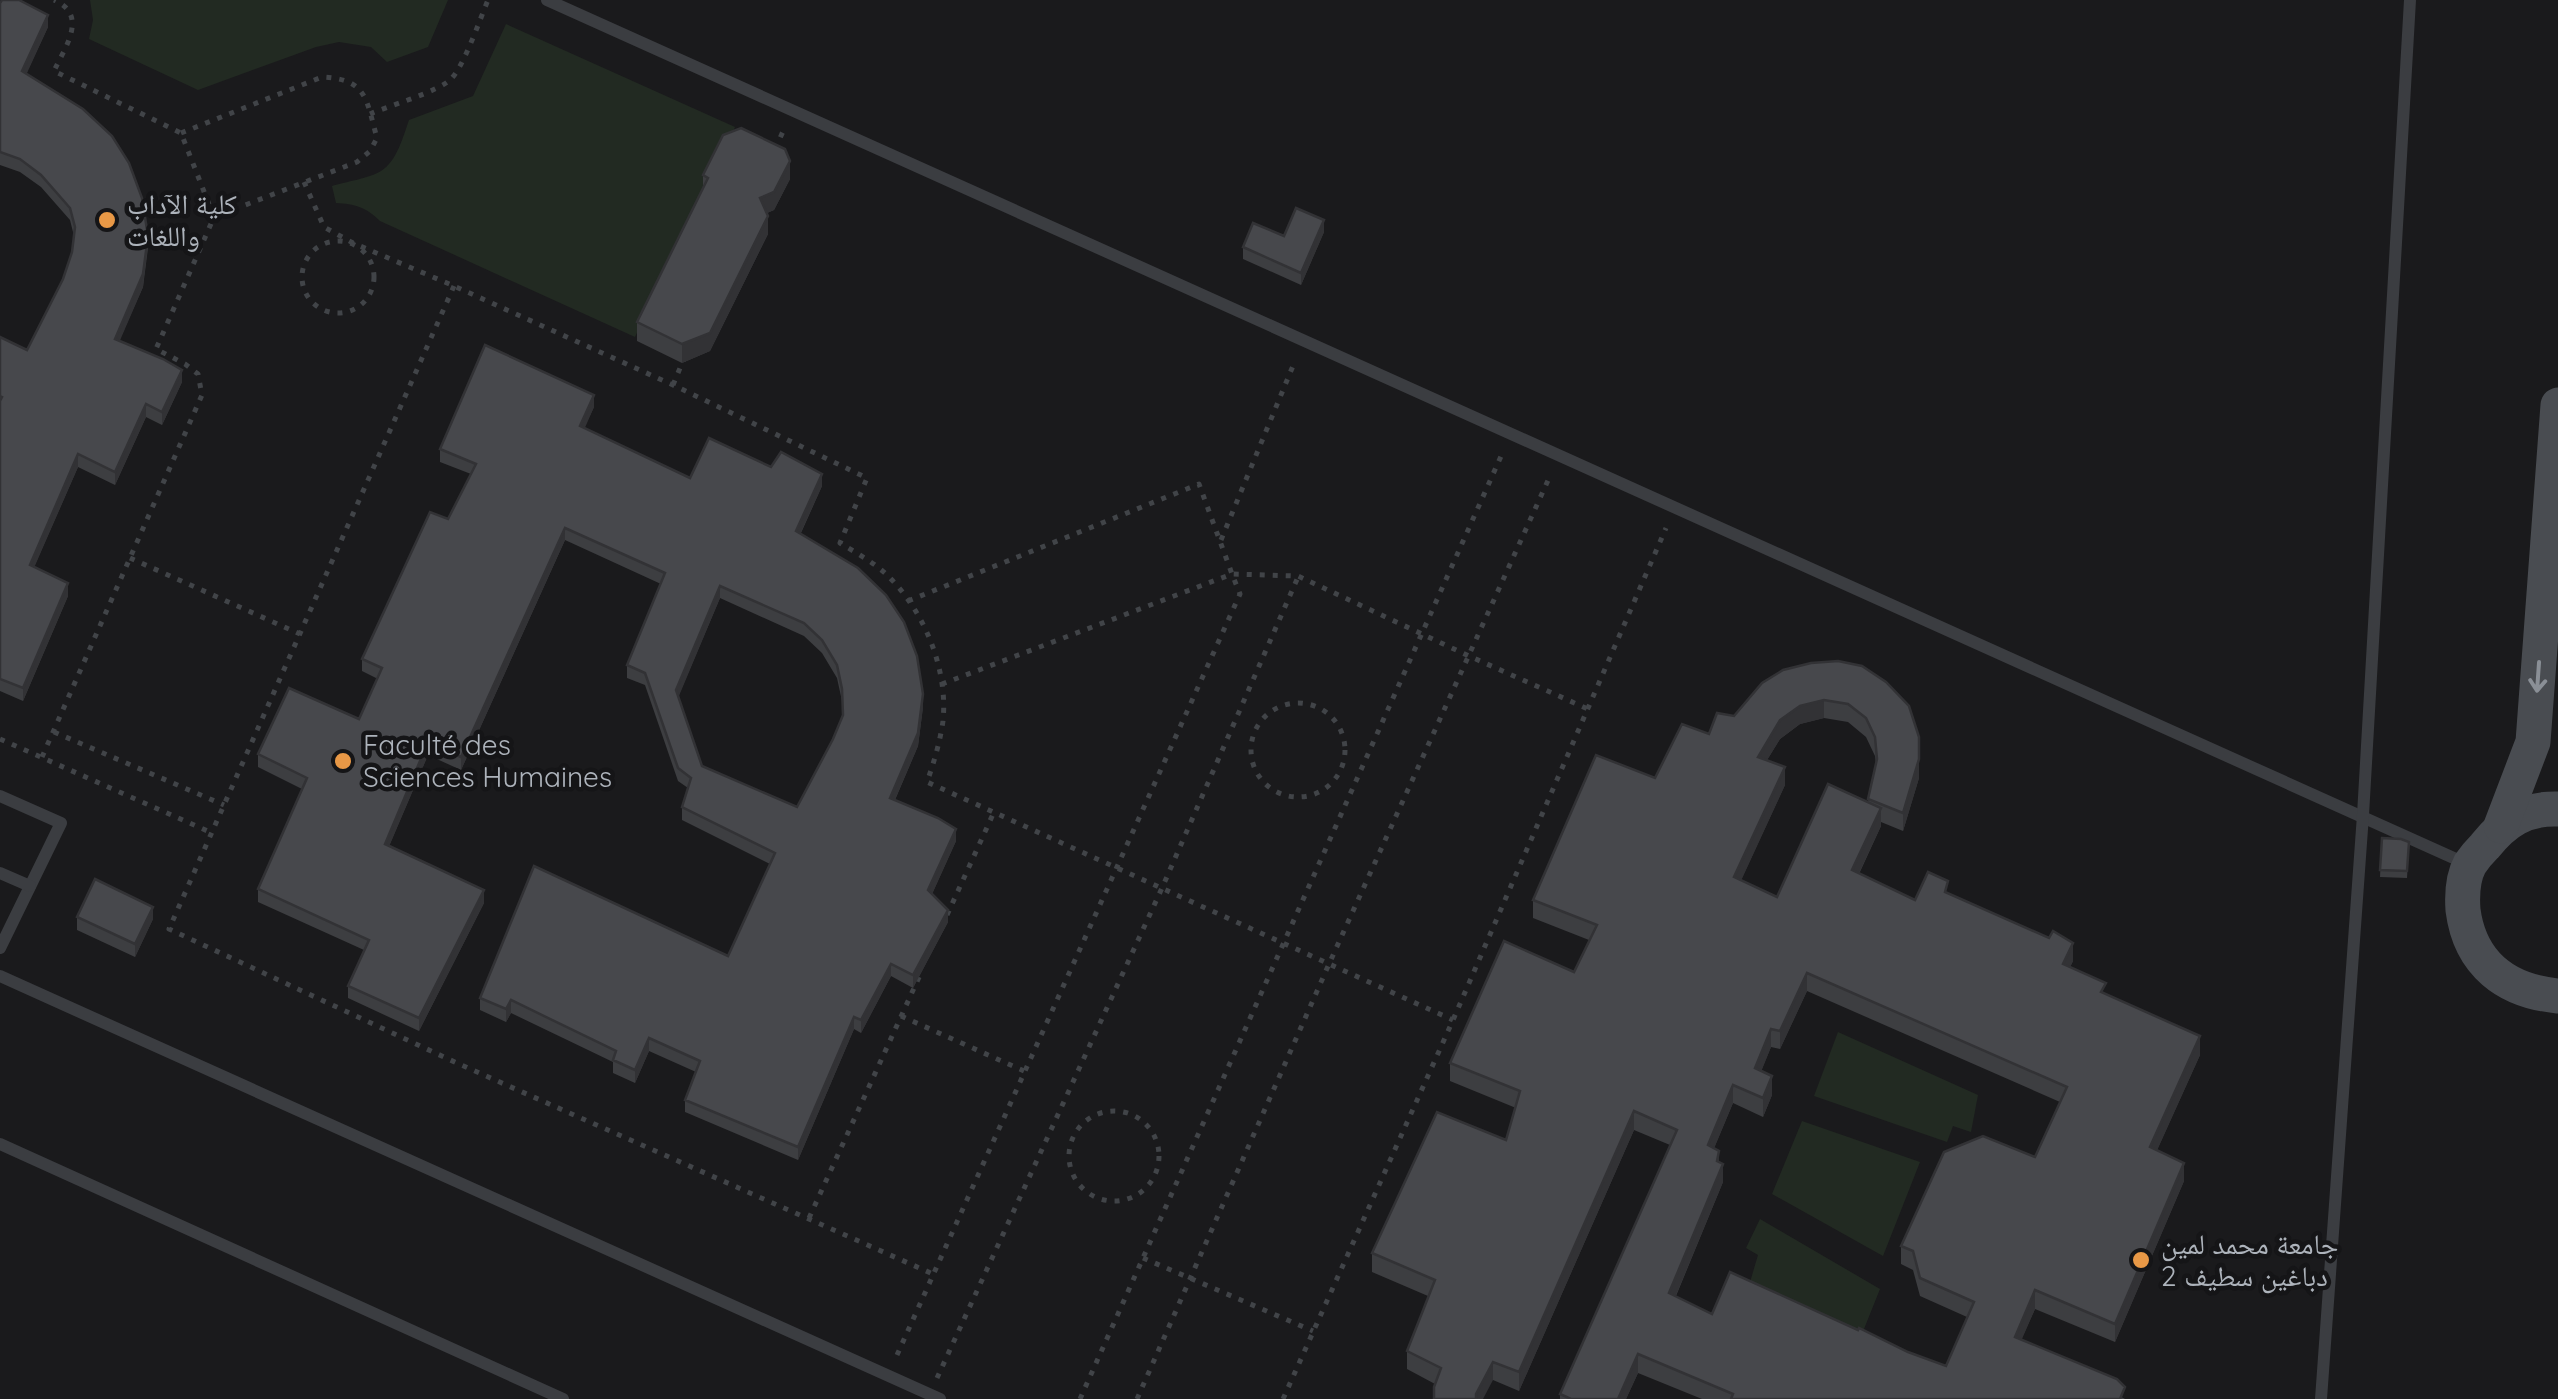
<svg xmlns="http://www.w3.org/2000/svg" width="2558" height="1399" font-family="Quicksand,'Noto Naskh Arabic',sans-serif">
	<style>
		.green { fill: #222a22 }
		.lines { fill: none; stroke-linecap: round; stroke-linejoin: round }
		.path { stroke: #414448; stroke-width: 5; stroke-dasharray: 5 8; stroke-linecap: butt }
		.lane { stroke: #3b3d41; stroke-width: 12 }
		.secondary { stroke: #494c51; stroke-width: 35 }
		.wall { fill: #3d3e41; fill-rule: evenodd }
		.shaded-wall { fill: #323235 }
		.building { fill: #47484c; stroke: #323235; stroke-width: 2.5; fill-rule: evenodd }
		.oneway { stroke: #8a8f96 }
		.poi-dot { fill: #e89846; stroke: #151517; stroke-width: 4 }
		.labels { text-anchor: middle; stroke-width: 9; stroke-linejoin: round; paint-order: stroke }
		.poi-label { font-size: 28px; fill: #adb3bb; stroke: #151517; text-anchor: start }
	</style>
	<rect width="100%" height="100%" fill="#1a1a1c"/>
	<g class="green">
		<path d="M90,0H448L428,47L387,62L371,47L339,42L316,47L198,90L89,39L93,20Z"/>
		<path d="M506,24L735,127L635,337L380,221C366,207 355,204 336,203L332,186C345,182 370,178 381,171C397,161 403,137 409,120L473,96Z"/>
		<path d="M1838,1032L1978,1095L1971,1132L1953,1126L1947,1142L1814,1096Z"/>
		<path d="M1802,1121L1920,1162L1883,1256L1772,1194Z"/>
		<path d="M1760,1219L1880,1289L1860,1339L1748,1289L1758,1255L1746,1248Z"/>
	</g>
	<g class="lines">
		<g class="path">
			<path d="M370,114C388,106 438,92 451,79C464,66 480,19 488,0"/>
			<path d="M181,133L322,77C368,79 366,100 377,138L370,151L357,162L214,217"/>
			<path d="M775,149L785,127"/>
			<path d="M304,182L324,227L353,243L454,286L673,385L867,478L840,543C858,554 877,564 891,579C926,615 948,671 943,721C940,742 934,762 927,782L1453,1020"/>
			<circle cx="338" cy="277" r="36"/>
			<path d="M454,286L169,929L459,1064L933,1274"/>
			<path d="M673,385L685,356"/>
			<path d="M1221,540L1295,361"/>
			<path d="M130,558L300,634"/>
			<path d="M908,601L1199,484L1232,574L942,684"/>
			<circle cx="1298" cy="750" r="47"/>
			<path d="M54,732L224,805"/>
			<path d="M0,739L212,833"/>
			<path d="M42,757L202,395L198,374L185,364L156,349L214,217L181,133L54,71C65,47 89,15 54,0"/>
			<path d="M947,915L994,812"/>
			<path d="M901,1016L1024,1071"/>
			<circle cx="1114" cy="1156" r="45"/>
			<path d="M809,1218L920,975"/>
			<path d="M1143,1258L1313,1331"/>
			<path d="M897,1355L1240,594L1232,574L1298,576L1469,656L1588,709"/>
			<path d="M937,1378L1162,888L1298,577"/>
			<path d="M1080,1399L1502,454"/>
			<path d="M1137,1399L1329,964L1550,476"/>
			<path d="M1283,1399L1453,1020L1666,528"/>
		</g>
		<g class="lane">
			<path d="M547,0L2467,864"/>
			<path d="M0,796L61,823L0,948"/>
			<path d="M0,873L30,886"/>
			<path d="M0,976L940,1399"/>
			<path d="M0,1144L563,1399"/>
			<path d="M2321,1399L2363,815L2410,0"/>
		</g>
		<g class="secondary">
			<path d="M2558,809C2525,808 2505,821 2485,846C2480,851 2474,858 2470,864C2463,877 2462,896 2463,910C2470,964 2506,991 2558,996"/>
			<path d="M2501,826L2533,742L2558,405"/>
		</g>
	</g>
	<g class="wall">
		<path d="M0,3L48,27L26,74L148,248L143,287L119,341L182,382L162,425L146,417L115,485L78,467L34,567L68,596L23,701L0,691V337L27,350L63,279L72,252L74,236L70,220L41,187L20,172L0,165Z"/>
		<path d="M703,175L790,179L774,210L767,213L768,234L710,351L682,363L637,341V322L703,189Z"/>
		<path d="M1324,232L1301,285L1243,259V247L1284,236Z"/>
		<path d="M594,407L584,428L690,478L771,467L822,486L801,533L923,707L918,746L895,800L956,841L932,894L948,922L913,988L891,976L861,1033L854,1029L798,1160L685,1112V1100L696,1072L649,1051L635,1083L613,1073V1062L511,1013L506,1022L480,1010V998L728,956L770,864L682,820V807L688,788L678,781L645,685L627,678V665L661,584L565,540L461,770L428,755L389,846L484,903L419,1031L348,998V986L364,950L258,902V889L302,789L258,767V754L359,719L378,679L362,671V659L448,519L471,474L440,462V449ZM720,598L804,636L822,653L837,678L842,701V716L833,739L797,807L702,766L678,697Z"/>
		<path d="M1783,670L1919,737V778L1903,831L1881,822V826L1859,874L1915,900L1948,894L2073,961L2070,967L2106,994L2200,1055L2157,1150L2184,1181L2115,1342L2035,1309L2021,1340L2125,1399H1702L1638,1373L1626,1399H1560V1394L1670,1145L1634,1130L1519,1391L1493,1380L1435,1384L1407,1369V1351L1428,1296L1372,1272V1253L1506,1140L1516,1108L1450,1081V1063L1574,972L1589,940L1533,918V900L1655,778L1709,734L1734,716ZM1824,718L1848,722L1866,737L1875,756L1876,764L1868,802L1777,897L1741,880L1785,785L1767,760L1780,739L1800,724ZM1807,991L2060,1102L2035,1157L1901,1246V1264L1913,1270L1920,1296L1967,1317L1946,1366L1908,1352L1712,1314L1676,1296L1723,1182L1719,1162L1714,1148L1733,1103L1763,1117L1772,1095L1761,1071L1771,1047L1780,1049Z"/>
		<path d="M2382,838L2409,842L2407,878L2380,877Z"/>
		<path d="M77,917L153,919L135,957L77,930Z"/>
	</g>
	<g class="shaded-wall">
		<path d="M48,15V27L22,84V71Z"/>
		<path d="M790,161V179L774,210L760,216V198Z"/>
		<path d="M768,216V234L710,351L682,363V344Z"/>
		<path d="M1324,220V232L1301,285V273Z"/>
		<path d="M148,236L143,287L115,352V339Z"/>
		<path d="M182,370V382L162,425V412Z"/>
		<path d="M594,395V407L580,439V426Z"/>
		<path d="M146,404V417L115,485V472Z"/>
		<path d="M78,454V467L30,577V565Z"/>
		<path d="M822,474V486L796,543V531Z"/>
		<path d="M565,528V540L461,770V757Z"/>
		<path d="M68,583V596L23,701V688Z"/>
		<path d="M720,586V598L676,703V690Z"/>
		<path d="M923,694V707L918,746L890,811V798Z"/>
		<path d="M1824,700V718L1800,724L1780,739L1758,775V757L1780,720L1800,706Z"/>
		<path d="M428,742V755L385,856V844Z"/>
		<path d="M1919,759V778L1903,831V813Z"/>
		<path d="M1785,767V785L1734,896V877Z"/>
		<path d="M1881,808V826L1852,888V870Z"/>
		<path d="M956,829V841L928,903V890Z"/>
		<path d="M484,890V903L419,1031V1018Z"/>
		<path d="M153,907V919L135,957V944Z"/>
		<path d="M948,910V922L913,988V975Z"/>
		<path d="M2073,943V961L2063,982V964Z"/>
		<path d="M891,964V976L861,1033V1020Z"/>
		<path d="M1807,973V991L1780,1049V1031Z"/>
		<path d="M511,1000V1013L506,1022V1009Z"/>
		<path d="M854,1017V1029L798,1160V1147Z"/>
		<path d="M1771,1029V1047L1755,1087V1068Z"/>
		<path d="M2200,1036V1055L2150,1166V1147Z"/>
		<path d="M649,1038V1051L635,1083V1070Z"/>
		<path d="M1772,1076V1095L1763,1117V1098Z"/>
		<path d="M1733,1085V1103L1708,1163V1145Z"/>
		<path d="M1634,1111V1130L1519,1391V1372Z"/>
		<path d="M1719,1151V1169L1723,1164V1182L1669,1312V1293Z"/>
		<path d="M2184,1163V1181L2115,1342V1324Z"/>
		<path d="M2035,1290V1309L2015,1355V1337Z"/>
		<path d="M1638,1354V1373L1626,1399H1618Z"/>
		<path d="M1493,1362V1380L1483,1399H1476V1394Z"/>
	</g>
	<g class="building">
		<path d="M2,0H19L48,15L22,71L83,109L112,136L129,163L142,198L148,236L143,274L115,339L163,359L182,370L162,412L146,404L115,472L78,454L30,565L68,583L23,688L0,679V401L2,397L0,396V337L27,350L63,279L72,252L75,227L70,208L41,175L20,159L0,152V3Z"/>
		<path d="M741,128L785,149L790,161L774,192L760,198L768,216L710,333L682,344L637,322L708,178L703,175L723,135Z"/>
		<path d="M1296,208L1324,220L1301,273L1243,247L1253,223L1284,236Z"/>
		<path d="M485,345L594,395L580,426L690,478L709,438L771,467L781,452L822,474L796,531L858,568L886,595L904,622L917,656L923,694L918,733L890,798L938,818L956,829L928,890L948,910L913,975L891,964L861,1020L854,1017L798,1147L685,1100L700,1061L649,1038L635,1070L613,1060L616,1051L511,1000L506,1009L480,998L534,866L728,956L775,853L682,807L691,778L678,768L645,673L627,665L665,573L565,528L461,757L428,742L385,844L484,890L419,1018L348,986L369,940L258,889L307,778L258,754L289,688L359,719L382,668L362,659L430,512L448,519L476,464L440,449ZM720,586L804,623L822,640L837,665L842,689L843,715L833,739L797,807L702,766L676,690Z"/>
		<path d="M1838,661L1862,666L1886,682L1909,706L1919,737V759L1903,813L1868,799L1877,759L1875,737L1866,718L1848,704L1824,700L1800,706L1780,720L1758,757L1785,767L1734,877L1777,897L1828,784L1881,808L1852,870L1915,900L1928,872L1948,881L1945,892L2049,938L2053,931L2073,943L2063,964L2106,983L2101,992L2200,1036L2150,1147L2184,1163L2115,1324L2035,1290L2015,1337L2117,1379L2125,1387L2120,1399H1731L1733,1394L1638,1354L1618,1399H1571L1560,1394L1677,1130L1634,1111L1519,1372L1493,1362L1476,1394V1399H1434V1387L1441,1368L1407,1351L1435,1280L1372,1253L1437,1112L1506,1140L1520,1091L1450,1063L1504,941L1574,972L1597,925L1533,900L1596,755L1655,778L1682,724L1709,734L1717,713L1734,716L1762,683L1783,670L1811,663ZM1807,973L2067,1087L2035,1157L1983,1136L1944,1152L1901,1246L1913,1251L1920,1278L1974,1302L1946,1366L1908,1352L1859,1328L1858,1330L1730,1272L1712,1314L1669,1293L1723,1164L1717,1161L1719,1151L1708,1145L1733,1085L1763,1098L1772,1076L1755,1068L1771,1029L1780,1031Z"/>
		<path d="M2382,838L2401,839L2409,842L2407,871L2380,870Z"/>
		<path d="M95,879L153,907L135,944L77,917Z"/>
	</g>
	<defs><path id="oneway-shaft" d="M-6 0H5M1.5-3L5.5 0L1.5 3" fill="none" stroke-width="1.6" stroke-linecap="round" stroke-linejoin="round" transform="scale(2.5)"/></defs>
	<use class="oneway" href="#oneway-shaft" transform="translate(2538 677) rotate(94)"/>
	<g class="poi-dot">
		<circle cx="107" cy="220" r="10"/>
		<circle cx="343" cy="761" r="10"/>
		<circle cx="2141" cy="1260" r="10"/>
	</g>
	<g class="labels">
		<g class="poi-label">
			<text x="127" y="214">كلية الآداب<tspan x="127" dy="32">واللغات</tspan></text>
			<text x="363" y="755">Faculté des<tspan x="363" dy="32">Sciences Humaines</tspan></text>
			<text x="2161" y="1254">جامعة محمد لمين<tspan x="2161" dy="32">دباغين سطيف 2</tspan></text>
		</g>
	</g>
</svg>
